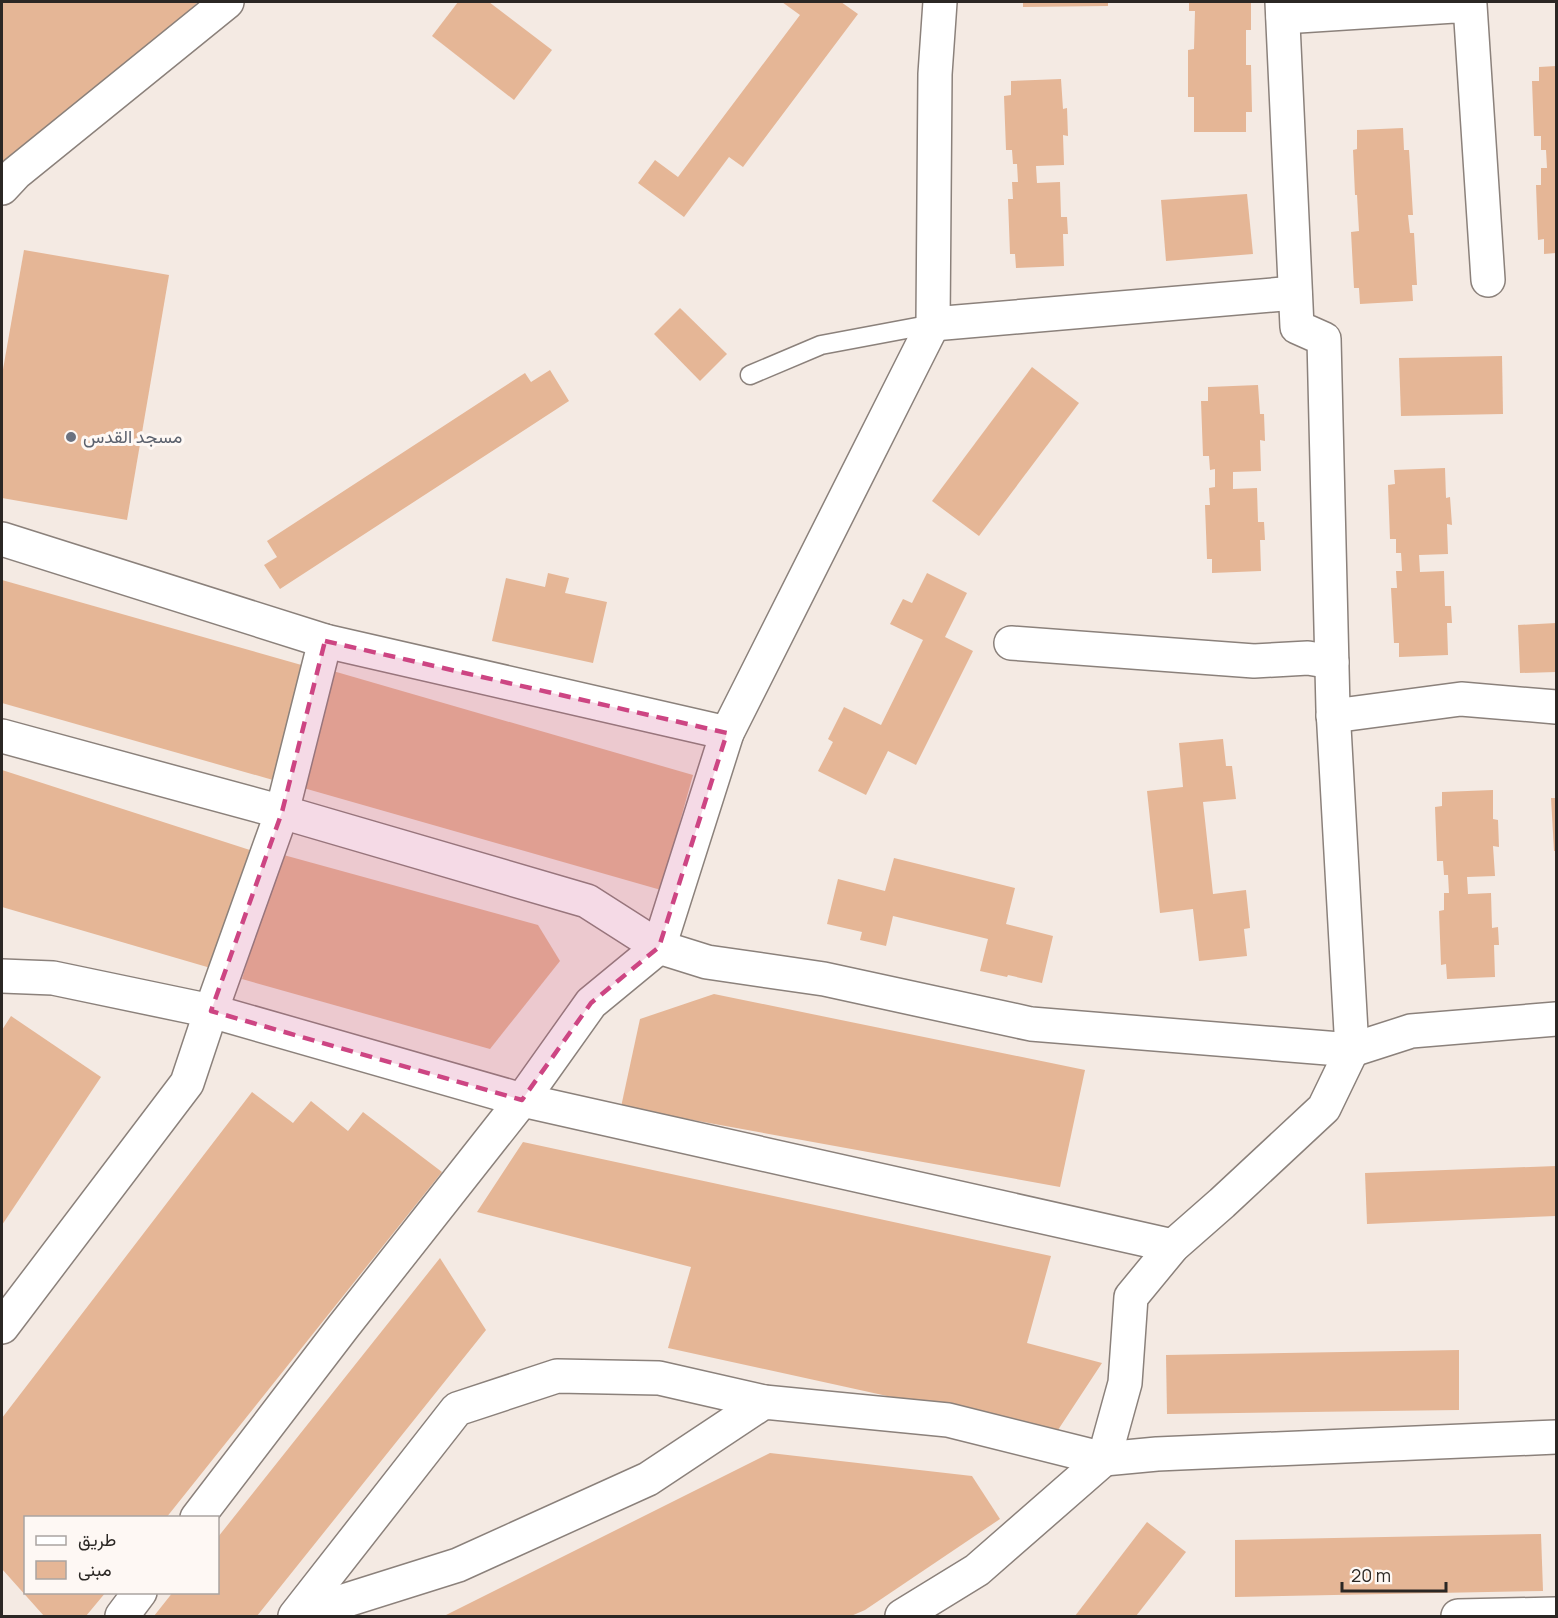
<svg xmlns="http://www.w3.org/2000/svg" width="1558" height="1618" font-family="Manrope,Vazirmatn,sans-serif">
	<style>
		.building { fill: #e5b696 }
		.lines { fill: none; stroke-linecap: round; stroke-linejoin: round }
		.lane-casing { stroke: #8b817b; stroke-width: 21 }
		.street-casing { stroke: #8b817b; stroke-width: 36 }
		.lane { stroke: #fff; stroke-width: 18 }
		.street { stroke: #fff; stroke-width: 33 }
		.marked { fill: #cd4583; fill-opacity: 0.2; stroke: #cd4583; stroke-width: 4.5; stroke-dasharray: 12 8; stroke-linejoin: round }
		.worship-dot { fill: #6b7280; stroke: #fef8f4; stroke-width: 2 }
		.labels { text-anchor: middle; stroke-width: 6; stroke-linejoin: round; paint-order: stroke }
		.worship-label { font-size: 18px; fill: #5b616d; stroke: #fef8f4; text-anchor: start }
	</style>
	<rect width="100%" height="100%" fill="#f4eae3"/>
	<g class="building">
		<path d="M2,2H198L173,25L2,174Z"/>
		<path d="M458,2H489L552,50L514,100L432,36Z"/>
		<path d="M782,2H841L858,14L743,167L729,157L684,217L638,183L655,160L678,177L800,15Z"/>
		<path d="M1023,2H1108V6L1023,7Z"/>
		<path d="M1189,2H1251V30H1246V65H1251L1252,112H1246V132H1194V97H1188V50L1194,49L1195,11H1189Z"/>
		<path d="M1556,66V253L1544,254V239L1538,240L1536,185H1541V168H1547L1546,150H1541V136H1534L1532,81H1539V67Z"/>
		<path d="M1061,79L1063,109L1067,108L1068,136L1063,135L1064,165L1036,166L1037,183L1060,182L1061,217H1067L1068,234H1063L1064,266L1016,268L1015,254H1010L1008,199H1013L1012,182H1018L1017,164H1013L1012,150H1006L1004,96L1011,95V81Z"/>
		<path d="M1403,128L1404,150H1409L1413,215H1408L1410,233H1414L1417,285H1412L1413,301L1360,304L1359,288H1354L1351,232L1359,231L1357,195H1355L1353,150L1357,149V130Z"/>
		<path d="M1247,194L1253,254L1166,261L1161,200Z"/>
		<path d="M24,250L169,275L127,520L2,498V375Z"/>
		<path d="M680,308L727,354L700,381L654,334Z"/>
		<path d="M1502,356L1503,414L1401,416L1399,358Z"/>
		<path d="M1032,367L1079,403L979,536L932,501Z"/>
		<path d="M550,370L569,401L280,589L264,565L277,557L267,541L525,373L531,382Z"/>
		<path d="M1258,385L1260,414H1264L1265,441L1260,440L1261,471L1233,472V489L1257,488L1258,522H1264L1265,540H1260L1261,571L1212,573V559H1207L1205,505H1210L1209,488L1215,487V469L1210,470L1209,456H1203L1201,401H1208V387Z"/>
		<path d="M1445,468L1446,498L1450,497L1452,525L1447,524L1448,554L1419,555L1420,572L1444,571L1445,606H1451L1452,623H1447L1448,655L1399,657V643H1394L1391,588H1397L1396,571H1402L1401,553H1396V539H1390L1388,485L1395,484L1394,470Z"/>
		<path d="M548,573L569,578L565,593L607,602L593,663L492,641L506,578L545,587Z"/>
		<path d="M927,573L967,593L945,637L973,651L916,765L888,751L866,795L818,771L833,742L828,739L844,707L881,725L923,640L890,624L903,599L912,603Z"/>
		<path d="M2,580L305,666L273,780L2,703Z"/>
		<path d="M1556,623V672L1520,673L1518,625Z"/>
		<path d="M333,671L693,775L661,890L300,787Z"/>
		<path d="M1223,739L1226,766H1232L1236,799L1203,802L1213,894L1246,890L1250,928L1244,929L1247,956L1199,961L1193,909L1160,913L1147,791L1183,787L1179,743Z"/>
		<path d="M2,770L253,851L214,969L2,907Z"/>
		<path d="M1493,790V819L1498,820L1499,847L1493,846L1495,876L1467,877L1468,894L1491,893L1492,928L1498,927L1499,945H1494L1495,977L1447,979L1446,964L1441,965L1439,911L1444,910V893H1449L1448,875H1444L1443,861H1437L1435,807L1442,806V792Z"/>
		<path d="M1551,798H1556V851H1554Z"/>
		<path d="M280,854L538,925L560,961L490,1049L242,979Z"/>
		<path d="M894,858L1015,888L1006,924L1053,936L1042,983L1008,975L1007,977L980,971L988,939L893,916L886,946L860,940L862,932L827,924L838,879L885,891Z"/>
		<path d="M714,994L1085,1070L1060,1187L621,1107L640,1019Z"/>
		<path d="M11,1016L101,1077L2,1225V1030Z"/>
		<path d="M252,1092L293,1123L311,1101L348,1131L363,1112L442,1172L166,1518H26V1592H106L86,1616H44L2,1569V1418Z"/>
		<path d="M523,1142L1051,1256L1027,1343L1102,1363L1056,1433L668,1348L691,1267L477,1212Z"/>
		<path d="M1556,1166V1216L1367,1224L1365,1173Z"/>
		<path d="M440,1258L486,1330L257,1616H154L173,1592H218V1537Z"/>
		<path d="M1459,1350V1410L1167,1414L1166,1355Z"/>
		<path d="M770,1453L972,1476L1000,1519L865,1610L851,1616H444Z"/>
		<path d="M1147,1522L1186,1552L1136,1616H1075Z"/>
		<path d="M1541,1534L1543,1591L1235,1597V1540Z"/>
	</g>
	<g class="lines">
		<defs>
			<path id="lane" d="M750,375L821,345L933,324"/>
			<g id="street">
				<path d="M1283,17L1470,5L1488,280"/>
				<path d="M2,188L16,173L227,2"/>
				<path d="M933,324L1295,293"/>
				<path d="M2,539L325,641L727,733"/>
				<path d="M1011,643L1254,661L1308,658L1332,662"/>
				<path d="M1333,716L1461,699L1556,707"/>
				<path d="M2,736L282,812L587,901L659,947L707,962L824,979L1031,1024L1352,1050L1411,1031L1556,1019"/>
				<path d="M2,976L53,978L211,1011L522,1100L1173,1246"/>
				<path d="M2,1327L187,1083L211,1011L282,812L325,641"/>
				<path d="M197,1518L343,1327L522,1100L591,1003L659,947L727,733L933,324L935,74L940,2"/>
				<path d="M122,1616L140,1592"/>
				<path d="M295,1616L457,1409L557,1376L659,1378L764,1402"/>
				<path d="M296,1616L458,1565L648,1479L764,1402L948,1420L1104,1459L1157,1454L1556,1437"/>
				<path d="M902,1616L977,1570L1104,1459L1125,1383L1131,1297L1173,1246L1222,1203L1324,1108L1352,1050L1333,709L1324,339L1297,327L1282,2"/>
				<path d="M1458,1616L1556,1614"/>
			</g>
		</defs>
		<use href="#lane" class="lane-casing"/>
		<use href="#street" class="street-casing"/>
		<use href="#lane" class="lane"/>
		<use href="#street" class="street"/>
	</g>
	<path class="marked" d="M325,641L727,733L659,947L591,1003L522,1100L211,1011L282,812Z"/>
	<circle class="worship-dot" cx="71" cy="437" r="6"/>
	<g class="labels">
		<g class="worship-label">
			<text x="83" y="443">مسجد القدس</text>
		</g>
	</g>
	<rect width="1558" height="1618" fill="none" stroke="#2b2724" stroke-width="6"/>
	<rect x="24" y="1516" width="195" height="78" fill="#fef8f4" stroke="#aaa4a1" stroke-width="1.5"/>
	<rect x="36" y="1536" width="30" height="9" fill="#ffffff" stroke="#aaa4a1" stroke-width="1.5"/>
	<text x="78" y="1546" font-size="18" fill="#2b2724">طريق</text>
	<rect x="36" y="1561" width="30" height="18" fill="#e5b696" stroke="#aaa4a1" stroke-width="1.5"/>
	<text x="78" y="1576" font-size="18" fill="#2b2724">مبنى</text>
	<path d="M1342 1582v9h104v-9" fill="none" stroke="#2b2724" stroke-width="3"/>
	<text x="1351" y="1582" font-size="18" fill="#2b2724" stroke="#fef8f4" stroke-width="4.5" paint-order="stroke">20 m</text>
</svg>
